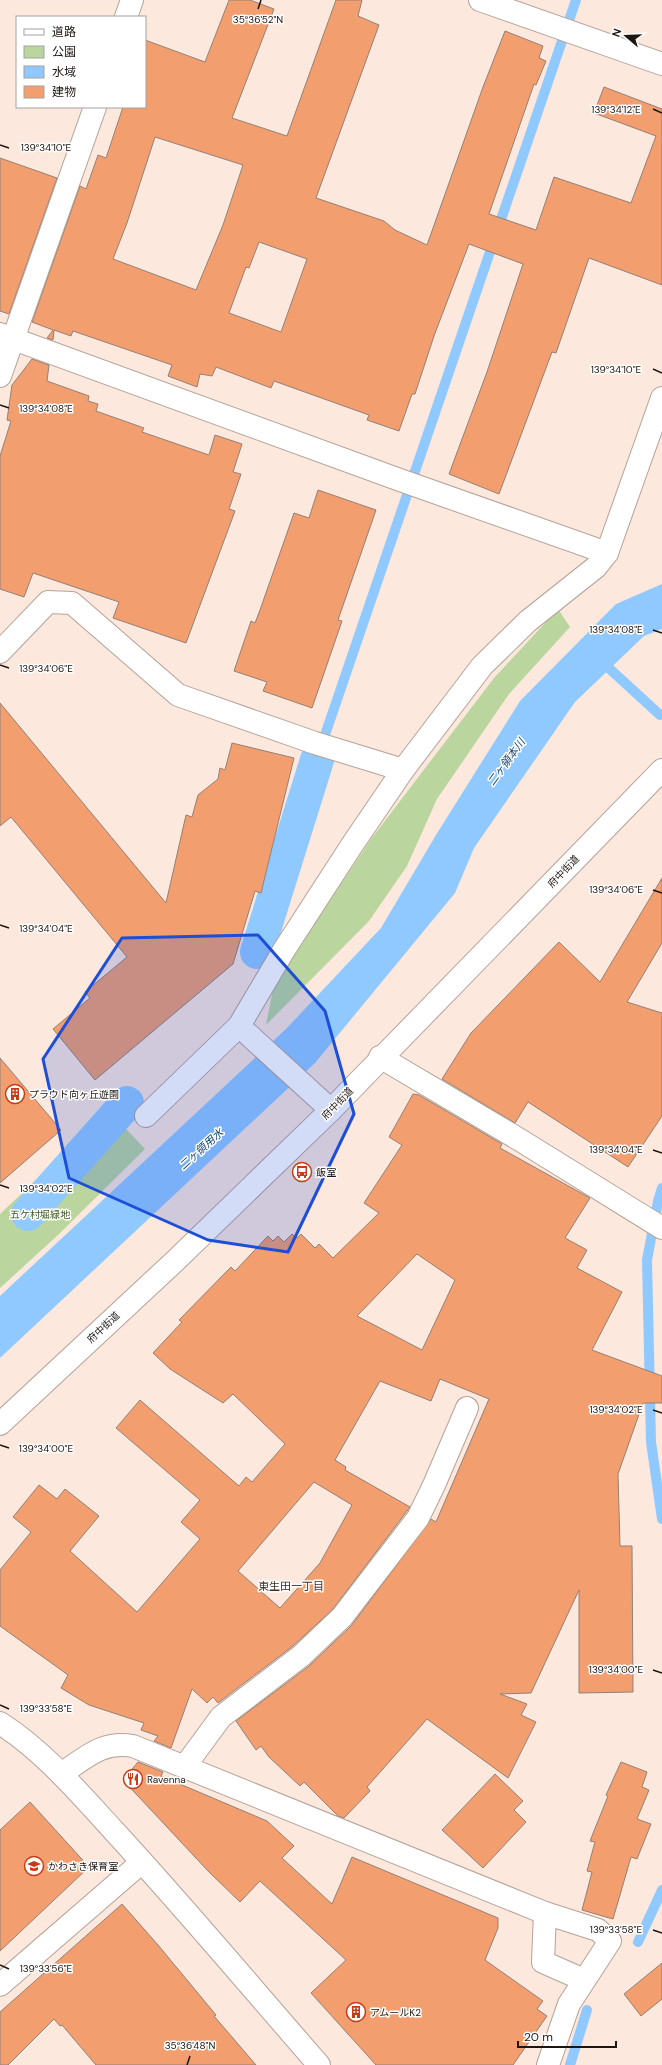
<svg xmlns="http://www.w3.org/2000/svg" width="662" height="2065" font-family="'DM Sans','Noto Sans JP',sans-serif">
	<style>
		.green { fill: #bad69e }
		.water { fill: #90c9ff }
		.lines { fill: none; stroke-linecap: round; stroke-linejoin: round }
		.stream { stroke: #90c9ff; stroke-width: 10 }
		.canal { stroke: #90c9ff; stroke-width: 34 }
		.building { fill: #f39e6e; stroke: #938076; fill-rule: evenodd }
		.minor-casing { stroke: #b5a298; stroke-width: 24 }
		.major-casing { stroke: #b5a298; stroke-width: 24 }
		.minor { stroke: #fff; stroke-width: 22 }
		.major { stroke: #fff; stroke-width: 22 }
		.marked { fill: #1d4ed8; fill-opacity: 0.2; stroke: #1d4ed8; stroke-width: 3; stroke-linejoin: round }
		.ticks { fill: none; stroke: #1c1511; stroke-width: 1.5 }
		.labels { text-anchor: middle; stroke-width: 3; stroke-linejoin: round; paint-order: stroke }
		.street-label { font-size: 10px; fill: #1c1511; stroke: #fff }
		.poi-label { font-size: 10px; fill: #1c1511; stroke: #fff; text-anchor: start }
		.park-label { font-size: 10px; fill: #3d581d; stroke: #fff }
		.water-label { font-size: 11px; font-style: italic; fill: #124671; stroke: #fff }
		.neighbourhood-label { font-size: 11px; fill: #413129; stroke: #fff }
		.ticks-label { font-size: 10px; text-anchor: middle; fill: #1c1511; stroke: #fff; stroke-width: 3; stroke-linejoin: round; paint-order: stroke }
	</style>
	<rect width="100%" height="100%" fill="#fde8dd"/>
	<g class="green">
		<path d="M558,609L570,627L509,694L437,799L407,866L369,921L266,1025L274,984L371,839L494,678Z"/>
		<path d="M109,1111L145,1149L58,1235L0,1288V1214Z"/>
	</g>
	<path class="water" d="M662,584V629L644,636L575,702L474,848L455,893L315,1063L0,1358V1296L286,1029L381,928L436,835L520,701L616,604Z"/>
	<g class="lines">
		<g class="stream">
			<path d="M600,660L660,715"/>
			<path d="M326,732L576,0"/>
			<path d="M662,1188L658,1201L647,1260L651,1442L662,1519"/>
			<path d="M638,1942L662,1890"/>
			<path d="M570,2065L587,2010"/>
		</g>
		<g class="canal">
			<path d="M257,952L317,760"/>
			<path d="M28,1214L127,1103"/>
		</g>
	</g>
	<g class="building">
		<path d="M229,0H250L274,9L232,118L287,136L336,0H362L358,16L379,25L316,198L384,221L395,230L427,245L483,87L505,31L543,46L539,58L546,61L536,85L534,84L489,214L536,230L554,177L631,203L656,136L594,113L604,87L662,109V285L589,258L556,353L552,352L499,494L449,474L487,372L523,264L469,244L434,336L415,394H412L399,431L367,420L369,415L274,381L271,388L216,367L212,376L200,374L197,387L168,376L172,365L73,331L71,336L54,330L53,340L47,338L53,330L32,322L80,186L86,189L98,155L106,158L123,107H145V40L205,62ZM155,137L243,165L223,225L196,290L113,259L127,223ZM259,242L307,259L281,332L229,313L246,267L249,268Z"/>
		<path d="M0,158L57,178L9,314L0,311Z"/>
		<path d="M32,359L49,365L47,381L89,396L88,401L98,404L96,411L144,428L142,432L209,455L215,435L242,444L233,472L241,474L229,509L235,511L186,643L113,618L119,602L33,573L24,597L0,589V456L11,421L7,420L12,385Z"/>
		<path d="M318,490L376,510L338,620L342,621L312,708L263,691L267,682L234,671L251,621L255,623L260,610L294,513L309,518Z"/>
		<path d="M0,703L166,903L186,815L192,817L198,795L218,779L220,768L225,770L232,743L294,758L261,893L255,891L233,964L95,1080L53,1029L90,998L85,992L127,957L11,817L0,826Z"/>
		<path d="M662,878V943L627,1002L662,1013V1116L628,1167L528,1102L515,1123L442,1079L471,1033L559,942L600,982Z"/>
		<path d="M0,1058L61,1130L0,1183Z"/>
		<path d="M413,1094L419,1095L502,1144L500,1148L590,1198L565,1238L587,1250L577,1268L622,1292L592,1350L662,1376V1403H643L618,1474L620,1546H632L633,1692L579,1693V1590L531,1693L500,1694L527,1704L521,1715L536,1722L508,1778L427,1719L367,1787L370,1791L344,1818L338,1816L304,1782L300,1786L269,1757L261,1746L256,1750L236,1721L309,1666L351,1626L431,1519L436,1522L489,1399L440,1379L431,1401L380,1381L335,1460L346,1467L345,1470L410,1507L407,1511L333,1609L293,1646L218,1703L213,1697L207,1703L192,1689L171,1748L154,1741L158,1736L141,1730L144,1723L89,1705L61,1688L68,1675L0,1626V1570L31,1532L13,1517L39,1485L57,1499L65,1489L99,1516L70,1551L137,1612L200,1539L181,1522L200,1500L116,1428L140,1400L239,1486L246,1477L252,1482L285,1444L233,1394L223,1403L170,1369L153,1353L182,1322L179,1320L231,1267L235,1271L268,1236L273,1241L278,1236L284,1242L292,1234L297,1238L301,1234L315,1248L319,1244L333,1258L379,1213L364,1203L402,1145L389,1137ZM417,1254L455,1280L422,1350L357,1316ZM314,1482L352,1505L320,1563L280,1608L238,1571Z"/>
		<path d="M138,1762L163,1772L161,1776L267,1821L294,1846L282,1858L332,1904L352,1857L498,1918V1928L485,1960L543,2001L537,2009L547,2016L513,2065H376L311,1993L346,1960L260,1881L240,1902L209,1872L123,1780Z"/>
		<path d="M621,1762L647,1772L642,1787L649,1790L637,1819L651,1824L637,1859L631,1857L613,1919L582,1910L592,1872L587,1871L595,1842L590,1841L608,1796L606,1795Z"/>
		<path d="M495,1774L523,1801L514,1810L526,1822L483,1868L442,1830Z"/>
		<path d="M30,1802L89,1867L0,1951V1830Z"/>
		<path d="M122,1904L158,1945L216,2015L214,2016L256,2065H96L62,2025L60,2026L54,2019L8,2065H0V2012Z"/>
		<path d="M662,1963V1999L641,2016L624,1994Z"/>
	</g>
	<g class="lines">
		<defs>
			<g id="minor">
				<path d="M480,0L662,64"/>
				<path d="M126,17L132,0"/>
				<path d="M0,334L400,480L607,553"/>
				<path d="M0,376L95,107"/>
				<path d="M0,652L48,602L72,603L178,695L315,743L403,770"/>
				<path d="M239,1026L331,1110"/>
				<path d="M380,1057L520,1140L662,1228"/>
				<path d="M146,1116L239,1026L284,950L352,845L403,770L482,666L528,621L596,567L607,553L662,398"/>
				<path d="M0,1723C44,1751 79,1793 114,1831C184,1907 251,1987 319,2065"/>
				<path d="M185,1766L221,1717L301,1656L342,1617L418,1518L434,1485L467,1408"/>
				<path d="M61,1774C87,1757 101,1741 133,1746L545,1913L598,1930L610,1941L569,2004L548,2065"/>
				<path d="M545,1913L543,1962L584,1980"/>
				<path d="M0,1985L142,1862"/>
			</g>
			<path id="major" d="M0,1424L174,1262L331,1110L662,770"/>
		</defs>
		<use href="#minor" class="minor-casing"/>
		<use href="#major" class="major-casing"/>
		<use href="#minor" class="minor"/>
		<use href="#major" class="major"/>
	</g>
	<path class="marked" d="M258,935L325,1011L354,1114L288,1252L208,1240L69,1178L43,1059L122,938Z"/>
	<path class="ticks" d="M258,9L261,0M653,109L662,113M0,145L9,148M653,369L662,373M0,405L9,408M653,630L662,633M0,665L9,668M653,890L662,893M0,925L9,928M653,1150L662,1153M0,1185L9,1188M653,1410L662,1413M0,1445L9,1448M653,1670L662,1673M0,1705L9,1709M653,1930L662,1933M0,1965L9,1969M187,2065L190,2056"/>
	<defs>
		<symbol id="building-ring" viewBox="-11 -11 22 22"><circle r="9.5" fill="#fff" stroke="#c53c18" stroke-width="1.5"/><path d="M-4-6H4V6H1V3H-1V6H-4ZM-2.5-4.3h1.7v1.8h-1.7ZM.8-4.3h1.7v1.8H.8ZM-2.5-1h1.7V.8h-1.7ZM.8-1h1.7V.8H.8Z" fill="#c53c18"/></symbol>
		<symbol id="bus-ring" viewBox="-11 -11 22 22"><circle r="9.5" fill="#fff" stroke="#c53c18" stroke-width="1.5"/><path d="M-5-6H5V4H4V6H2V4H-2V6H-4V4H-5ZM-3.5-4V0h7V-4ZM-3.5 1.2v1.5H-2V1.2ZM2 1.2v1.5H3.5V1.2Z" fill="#c53c18"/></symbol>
		<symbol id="restaurant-ring" viewBox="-11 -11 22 22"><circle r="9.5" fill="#fff" stroke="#c53c18" stroke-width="1.5"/><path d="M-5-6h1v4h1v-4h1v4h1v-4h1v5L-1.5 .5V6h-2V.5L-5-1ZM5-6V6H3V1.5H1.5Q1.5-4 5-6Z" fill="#c53c18"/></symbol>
		<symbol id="school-ring" viewBox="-11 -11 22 22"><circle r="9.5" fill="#fff" stroke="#c53c18" stroke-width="1.5"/><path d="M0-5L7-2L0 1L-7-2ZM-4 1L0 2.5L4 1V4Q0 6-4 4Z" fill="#c53c18"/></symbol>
	</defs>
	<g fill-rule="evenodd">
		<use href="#building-ring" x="4" y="1083" width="22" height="22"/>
		<use href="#bus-ring" x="291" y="1161" width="22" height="22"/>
		<use href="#restaurant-ring" x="122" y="1768" width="22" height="22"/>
		<use href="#school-ring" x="23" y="1855" width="22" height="22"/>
		<use href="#building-ring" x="345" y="2001" width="22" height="22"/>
	</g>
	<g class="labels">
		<g class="street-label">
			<text transform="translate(563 871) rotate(-46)" y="4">府中街道</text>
			<text transform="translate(337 1103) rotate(-46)" y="4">府中街道</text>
			<text transform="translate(103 1327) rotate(-43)" y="4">府中街道</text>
		</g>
		<g class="poi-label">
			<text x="29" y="1098">プラウド向ヶ丘遊園</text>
			<text x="316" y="1176">飯室</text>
			<text x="147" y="1783">Ravenna</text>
			<text x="48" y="1870">かわさき保育室</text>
			<text x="370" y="2016">アムールK2</text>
		</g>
		<g class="park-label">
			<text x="40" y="1218">五ケ村堀緑地</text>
		</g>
		<g class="water-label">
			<text transform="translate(506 762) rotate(-54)" y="4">二ヶ領本川</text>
			<text transform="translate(201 1149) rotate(-42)" y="4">二ヶ領用水</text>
		</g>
		<g class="neighbourhood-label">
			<text x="291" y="1590">東生田一丁目</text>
		</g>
	</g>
	<g class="ticks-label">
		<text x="258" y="23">35°36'52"N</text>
		<text x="616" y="113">139°34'12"E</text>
		<text x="46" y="151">139°34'10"E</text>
		<text x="616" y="373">139°34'10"E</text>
		<text x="46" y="412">139°34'08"E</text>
		<text x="616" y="633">139°34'08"E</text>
		<text x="46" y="672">139°34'06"E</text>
		<text x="616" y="893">139°34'06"E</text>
		<text x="46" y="932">139°34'04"E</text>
		<text x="616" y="1153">139°34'04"E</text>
		<text x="46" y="1192">139°34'02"E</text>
		<text x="616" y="1413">139°34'02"E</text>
		<text x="46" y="1452">139°34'00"E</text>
		<text x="616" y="1673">139°34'00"E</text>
		<text x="46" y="1712">139°33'58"E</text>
		<text x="616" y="1933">139°33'58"E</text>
		<text x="46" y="1972">139°33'56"E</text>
		<text x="190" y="2049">35°36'48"N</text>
	</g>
	<rect x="16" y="16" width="130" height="92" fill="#ffffff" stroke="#a4a1a0"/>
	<rect x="24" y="29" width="20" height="6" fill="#ffffff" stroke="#a4a1a0"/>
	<text x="52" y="36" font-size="12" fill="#1c1511">道路</text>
	<rect x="24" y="46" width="20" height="12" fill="#bad69e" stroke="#a4a1a0"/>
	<text x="52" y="56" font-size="12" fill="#1c1511">公園</text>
	<rect x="24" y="66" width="20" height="12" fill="#90c9ff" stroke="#a4a1a0"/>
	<text x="52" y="76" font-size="12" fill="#1c1511">水域</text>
	<rect x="24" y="86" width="20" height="12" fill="#f39e6e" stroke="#a4a1a0"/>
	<text x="52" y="96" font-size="12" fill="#1c1511">建物</text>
	<g transform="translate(626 36) rotate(289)" stroke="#ffffff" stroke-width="3" paint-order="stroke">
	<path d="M0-3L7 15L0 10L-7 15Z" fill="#1c1511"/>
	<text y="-6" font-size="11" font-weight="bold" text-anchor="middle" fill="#1c1511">N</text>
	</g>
	<path d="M518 2041v6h98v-6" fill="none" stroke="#1c1511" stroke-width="2"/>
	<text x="524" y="2041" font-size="12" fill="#1c1511" stroke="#ffffff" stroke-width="3" paint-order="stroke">20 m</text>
</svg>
